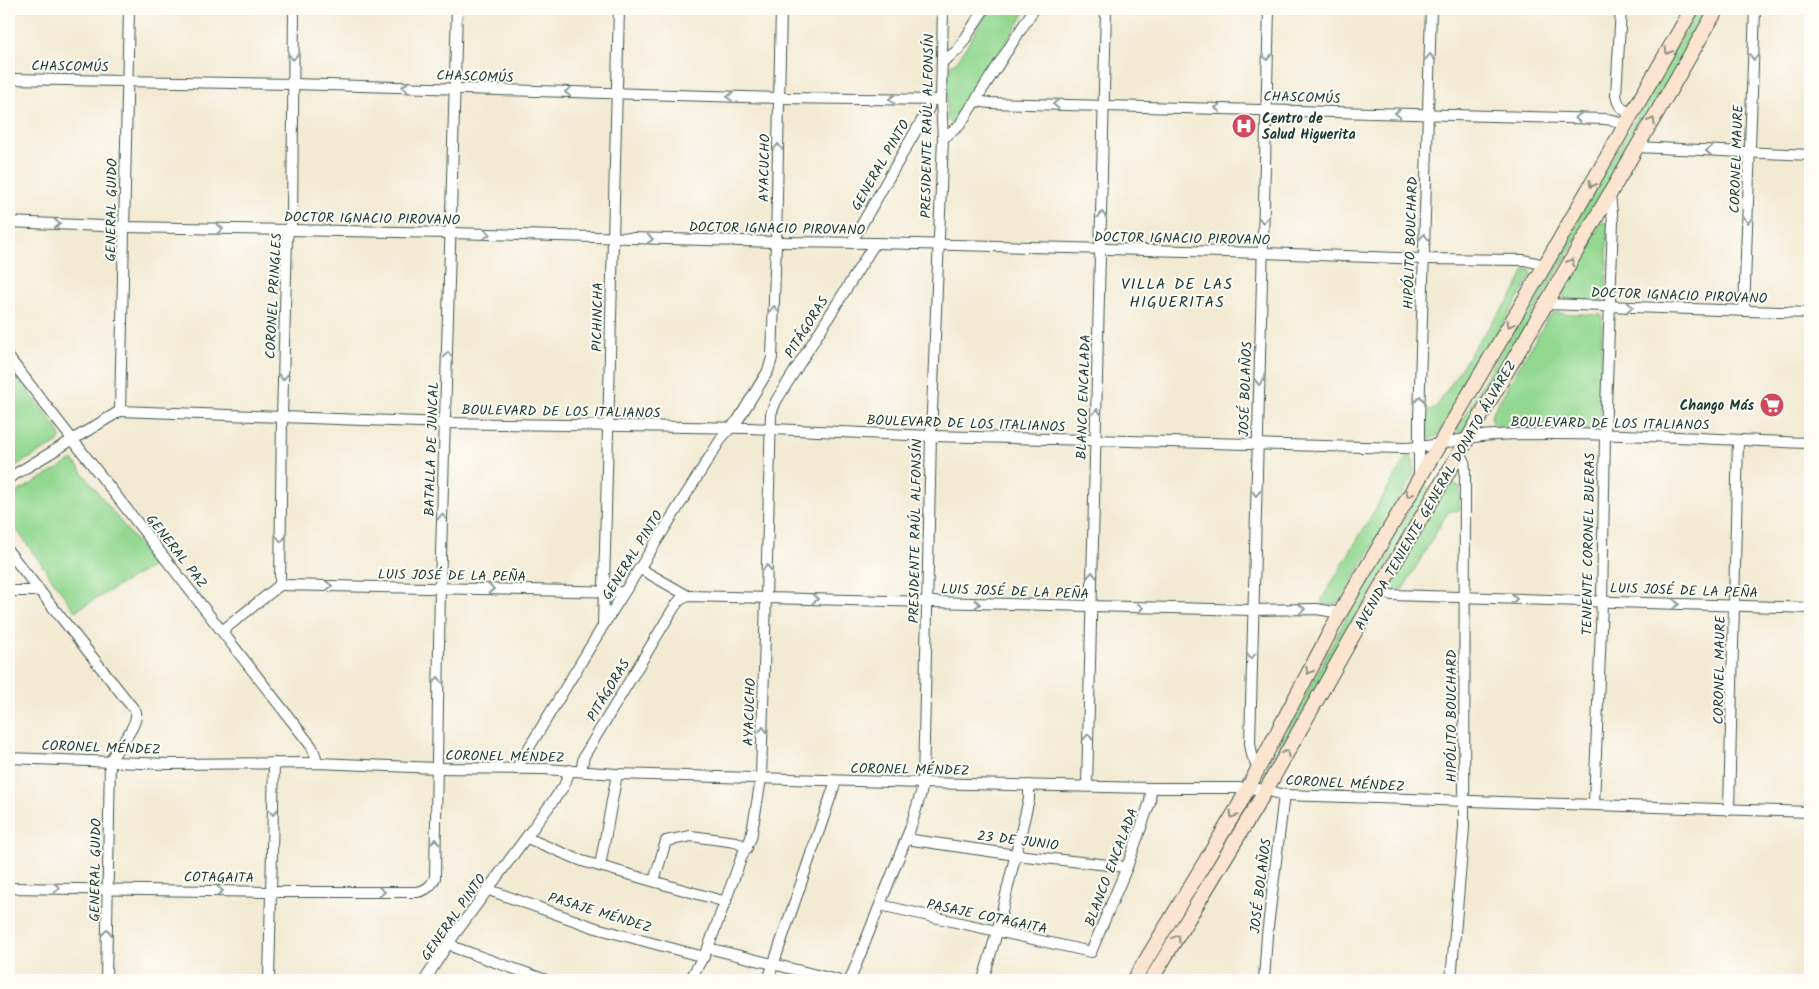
<svg xmlns="http://www.w3.org/2000/svg" width="1819" height="989" font-family="Kalam,sans-serif">
	<style>
		.green { fill: #93d891; stroke: #598a62 }
		.lines { fill: none; stroke-linecap: round; stroke-linejoin: round }
		.minor-casing { stroke: #3f574c; stroke-width: 12 }
		.secondary-casing { stroke: #3f574c; stroke-width: 16 }
		.minor { stroke: #fff; stroke-width: 10 }
		.secondary { stroke: #fce5d0; stroke-width: 14 }
		.oneway { stroke: #8e9182 }
		.oneway2 { stroke: #8f9e9a }
		.labels { text-anchor: middle; stroke-width: 4; stroke-linejoin: round; paint-order: stroke }
		.street-label { font-size: 14px; fill: #1f3d34; stroke: #fdfcf7 }
		.poi-label { font-size: 14px; font-weight: bold; fill: #1f3d34; stroke: #fdfcf7; text-anchor: start }
		.quarter-label { font-size: 16px; letter-spacing: 1px; fill: #1f3d34; stroke: #fdfcf7 }
	</style>
	<rect width="100%" height="100%" fill="#fdfcf7"/>
	<filter id="ink" filterUnits="userSpaceOnUse"><feTurbulence type="fractalNoise" baseFrequency=".02" numOctaves="2"/><feDisplacementMap in="SourceGraphic" scale="10" xChannelSelector="R" yChannelSelector="G"/><feConvolveMatrix kernelMatrix="1 2 1 2 8 2 1 2 1" color-interpolation-filters="sRGB"/></filter>
	<filter id="wash" filterUnits="userSpaceOnUse"><feTurbulence type="fractalNoise" baseFrequency=".0096" numOctaves="4" result="noise"/><feDisplacementMap in="SourceGraphic" scale="20" xChannelSelector="R" yChannelSelector="G"/><feGaussianBlur stdDeviation="1.12" result="paint"/><feColorMatrix in="noise" values="0 0 0 0 0 0 0 0 0 0 0 0 0 0 0 0 0 1.4 0 .05"/><feComposite in="paint" operator="in"/></filter>
	<g filter="url(#wash)">
		<rect width="100%" height="100%" fill="#f3ead3"/>
		<g class="green">
			<path d="M989,9H1027L961,116L951,123L947,120V68L958,60Z"/>
			<path d="M1698,9H1710L1463,434L1456,430Z"/>
			<path d="M1603,222L1608,224L1606,295L1599,303L1565,299L1562,293L1600,224Z"/>
			<path d="M1525,269H1529L1532,273L1531,277L1437,436L1428,440L1425,438V412L1435,409L1479,340L1515,292Z"/>
			<path d="M1555,313L1602,315L1600,423L1594,430L1502,427L1493,423L1491,417L1493,412L1549,316Z"/>
			<path d="M9,367L57,428L61,437L57,443L9,469Z"/>
			<path d="M1407,456H1411L1413,460L1414,475L1342,599L1334,604L1322,605V599Z"/>
			<path d="M73,460L154,565L75,611L9,519V497Z"/>
			<path d="M1452,483L1458,485L1460,488L1459,510L1448,512L1403,589L1395,590L1390,582L1448,485Z"/>
			<path d="M1424,485H1426L1429,488V493L1267,775L1265,772L1347,616Z"/>
		</g>
	</g>
	<g filter="url(#ink)">
		<g class="lines">
			<defs>
				<g id="minor">
					<path d="M1621,9L1616,95C1618,106 1622,110 1632,114"/>
					<path d="M942,62L958,50L984,9"/>
					<path d="M9,79L293,84L779,98L941,100"/>
					<path d="M976,101L990,103L1605,119L1613,120L1625,127"/>
					<path d="M943,138L959,126L1034,9"/>
					<path d="M1637,147L1810,155"/>
					<path d="M9,222L125,227L451,233L776,242L875,243L1263,253L1424,259L1524,260L1545,265"/>
					<path d="M851,243L929,108L930,99"/>
					<path d="M1546,304L1810,313"/>
					<path d="M1744,311L1755,9"/>
					<path d="M9,358L312,747L318,763"/>
					<path d="M120,411L446,423L748,428L931,436L1404,448C1435,448 1464,436 1495,435C1600,431 1705,439 1810,443"/>
					<path d="M120,411L129,9"/>
					<path d="M9,478L120,411"/>
					<path d="M1419,478V420L1431,9"/>
					<path d="M9,552L136,712C138,727 118,746 110,761L106,980"/>
					<path d="M639,568L688,596"/>
					<path d="M280,585L282,417L287,238L292,220L294,9"/>
					<path d="M280,585L624,592"/>
					<path d="M9,591H40"/>
					<path d="M1378,591L1392,595L1810,608"/>
					<path d="M603,625L619,9"/>
					<path d="M222,631L280,585"/>
					<path d="M9,758L167,764L318,763L436,768L544,769L617,774L923,783L1151,788H1248L1266,790L1284,795L1810,812"/>
					<path d="M516,769L603,626L723,436L738,420L768,371L772,358L776,242L781,9"/>
					<path d="M1258,769L1252,755L1250,743L1269,9"/>
					<path d="M581,771L584,756L675,606L680,600L688,596L1252,610L1317,609L1340,613"/>
					<path d="M1087,786L1106,9"/>
					<path d="M1594,804L1602,602L1605,435L1613,222L1610,195"/>
					<path d="M1729,810L1738,440"/>
					<path d="M527,838L582,861L726,902"/>
					<path d="M906,839L1016,855L1127,867"/>
					<path d="M600,866L617,774"/>
					<path d="M654,881L666,841L691,836L736,842L747,848"/>
					<path d="M9,888L271,892H417C427,890 431,886 435,878L440,588L457,9"/>
					<path d="M489,890L596,928L704,957"/>
					<path d="M880,905L1091,952L1127,867L1150,802L1151,788"/>
					<path d="M449,942L456,948L546,980"/>
					<path d="M708,948L837,980"/>
					<path d="M269,980L274,763"/>
					<path d="M425,980L449,942L564,786L570,770"/>
					<path d="M690,980L708,948L742,856L751,838L761,779L771,414L776,401L875,243"/>
					<path d="M768,980L836,781"/>
					<path d="M850,980L910,829L921,793L923,783L931,436L943,138L941,100L943,9"/>
					<path d="M983,980L997,932L1029,799V785"/>
					<path d="M1264,980L1267,935L1284,795"/>
					<path d="M1451,980L1464,828L1465,470L1464,460L1460,452"/>
				</g>
				<g id="secondary">
					<path d="M1134,980L1238,807L1340,613L1545,265L1692,9"/>
					<path d="M1151,980L1266,790L1378,591L1460,452L1717,9"/>
				</g>
			</defs>
			<use href="#minor" class="minor-casing"/>
			<use href="#secondary" class="secondary-casing"/>
			<use href="#minor" class="minor"/>
			<use href="#secondary" class="secondary"/>
		</g>
		<defs><path id="oneway-chevron" d="M-2-3.5L2.5 0L-2 3.5" fill="none" stroke-width="1.6" stroke-linecap="round" stroke-linejoin="round" transform="scale(1.25)"/></defs>
		<g class="oneway">
			<use href="#oneway-chevron" transform="translate(1668 51) rotate(120)"/>
			<use href="#oneway-chevron" transform="translate(1652 121) rotate(-60)"/>
			<use href="#oneway-chevron" transform="translate(1592 184) rotate(120)"/>
			<use href="#oneway-chevron" transform="translate(1571 262) rotate(-60)"/>
			<use href="#oneway-chevron" transform="translate(1510 324) rotate(120)"/>
			<use href="#oneway-chevron" transform="translate(1409 494) rotate(120)"/>
			<use href="#oneway-chevron" transform="translate(1309 671) rotate(117)"/>
			<use href="#oneway-chevron" transform="translate(1286 753) rotate(-61)"/>
			<use href="#oneway-chevron" transform="translate(1233 815) rotate(121)"/>
			<use href="#oneway-chevron" transform="translate(1177 938) rotate(-59)"/>
		</g>
		<g class="oneway2">
			<use href="#oneway-chevron" transform="translate(293 57) rotate(91)"/>
			<use href="#oneway-chevron" transform="translate(1267 57) rotate(91)"/>
			<use href="#oneway-chevron" transform="translate(1430 57) rotate(-88)"/>
			<use href="#oneway-chevron" transform="translate(1754 57) rotate(92)"/>
			<use href="#oneway-chevron" transform="translate(405 87) rotate(-178)"/>
			<use href="#oneway-chevron" transform="translate(568 92) rotate(-178)"/>
			<use href="#oneway-chevron" transform="translate(730 97) rotate(-179)"/>
			<use href="#oneway-chevron" transform="translate(892 99) rotate(-179)"/>
			<use href="#oneway-chevron" transform="translate(1056 104) rotate(-179)"/>
			<use href="#oneway-chevron" transform="translate(1218 108) rotate(-178)"/>
			<use href="#oneway-chevron" transform="translate(1398 113) rotate(-178)"/>
			<use href="#oneway-chevron" transform="translate(1578 118) rotate(-178)"/>
			<use href="#oneway-chevron" transform="translate(778 147) rotate(-89)"/>
			<use href="#oneway-chevron" transform="translate(1709 151) rotate(-178)"/>
			<use href="#oneway-chevron" transform="translate(1102 215) rotate(-88)"/>
			<use href="#oneway-chevron" transform="translate(1263 220) rotate(91)"/>
			<use href="#oneway-chevron" transform="translate(1748 220) rotate(92)"/>
			<use href="#oneway-chevron" transform="translate(57 224) rotate(3)"/>
			<use href="#oneway-chevron" transform="translate(220 229) rotate(1)"/>
			<use href="#oneway-chevron" transform="translate(487 234) rotate(2)"/>
			<use href="#oneway-chevron" transform="translate(1424 237) rotate(-88)"/>
			<use href="#oneway-chevron" transform="translate(650 239) rotate(2)"/>
			<use href="#oneway-chevron" transform="translate(1630 307) rotate(2)"/>
			<use href="#oneway-chevron" transform="translate(774 309) rotate(-88)"/>
			<use href="#oneway-chevron" transform="translate(448 355) rotate(-89)"/>
			<use href="#oneway-chevron" transform="translate(283 377) rotate(92)"/>
			<use href="#oneway-chevron" transform="translate(1259 382) rotate(92)"/>
			<use href="#oneway-chevron" transform="translate(1420 399) rotate(-88)"/>
			<use href="#oneway-chevron" transform="translate(1097 412) rotate(-88)"/>
			<use href="#oneway-chevron" transform="translate(1256 493) rotate(92)"/>
			<use href="#oneway-chevron" transform="translate(442 517) rotate(-88)"/>
			<use href="#oneway-chevron" transform="translate(281 539) rotate(91)"/>
			<use href="#oneway-chevron" transform="translate(767 568) rotate(-88)"/>
			<use href="#oneway-chevron" transform="translate(1092 575) rotate(-88)"/>
			<use href="#oneway-chevron" transform="translate(329 586) rotate(1)"/>
			<use href="#oneway-chevron" transform="translate(491 589) rotate(1)"/>
			<use href="#oneway-chevron" transform="translate(815 599) rotate(2)"/>
			<use href="#oneway-chevron" transform="translate(1514 599) rotate(2)"/>
			<use href="#oneway-chevron" transform="translate(977 604) rotate(2)"/>
			<use href="#oneway-chevron" transform="translate(1676 604) rotate(2)"/>
			<use href="#oneway-chevron" transform="translate(1140 608) rotate(1)"/>
			<use href="#oneway-chevron" transform="translate(1302 609) rotate(-1)"/>
			<use href="#oneway-chevron" transform="translate(1251 656) rotate(91)"/>
			<use href="#oneway-chevron" transform="translate(438 680) rotate(-89)"/>
			<use href="#oneway-chevron" transform="translate(763 730) rotate(-88)"/>
			<use href="#oneway-chevron" transform="translate(1088 737) rotate(-89)"/>
			<use href="#oneway-chevron" transform="translate(273 812) rotate(91)"/>
			<use href="#oneway-chevron" transform="translate(435 842) rotate(-90)"/>
			<use href="#oneway-chevron" transform="translate(57 888)"/>
			<use href="#oneway-chevron" transform="translate(220 891) rotate(1)"/>
			<use href="#oneway-chevron" transform="translate(382 892)"/>
			<use href="#oneway-chevron" transform="translate(107 932) rotate(-89)"/>
		</g>
	</g>
	<defs>
		<symbol id="hospital-disc" viewBox="-11 -11 22 22"><circle r="9.5" fill="#d1495b" stroke="#fdfcf7"/><path d="M-5-5h3v3.5h4V-5h3V5h-3V1.5h-4V5h-3Z" fill="#fff"/></symbol>
		<symbol id="supermarket-disc" viewBox="-11 -11 22 22"><circle r="9.5" fill="#d1495b" stroke="#fdfcf7"/><path d="M-6-5.5h2.5l.6 2H6L4.5 2H-2.5L-4.4-4H-6ZM-1.5 3.2a1.3 1.3 0 1 0 .1 0ZM3 3.2a1.3 1.3 0 1 0 .1 0Z" fill="#fff"/></symbol>
	</defs>
	<g fill-rule="evenodd">
		<use href="#hospital-disc" x="1230" y="112" width="28" height="28"/>
		<use href="#supermarket-disc" x="1758" y="391" width="28" height="28"/>
	</g>
	<g class="labels">
		<g class="street-label">
			<text transform="translate(70 66) rotate(1)" y="5">CHASCOMÚS</text>
			<text transform="translate(475 76) rotate(2)" y="5">CHASCOMÚS</text>
			<text transform="translate(1302 97) rotate(2)" y="5">CHASCOMÚS</text>
			<text transform="translate(927 126) rotate(-89)" y="5">PRESIDENTE RAÚL ALFONSÍN</text>
			<text transform="translate(1736 159) rotate(-88)" y="5">CORONEL MAURE</text>
			<text transform="translate(880 165) rotate(-60)" y="5">GENERAL PINTO</text>
			<text transform="translate(764 168) rotate(-89)" y="5">AYACUCHO</text>
			<text transform="translate(111 210) rotate(-89)" y="5">GENERAL GUIDO</text>
			<text transform="translate(372 218) rotate(1)" y="5">DOCTOR IGNACIO PIROVANO</text>
			<text transform="translate(777 228) rotate(1)" y="5">DOCTOR IGNACIO PIROVANO</text>
			<text transform="translate(1182 238) rotate(1)" y="5">DOCTOR IGNACIO PIROVANO</text>
			<text transform="translate(1410 243) rotate(-88)" y="5">HIPÓLITO BOUCHARD</text>
			<text transform="translate(1679 295) rotate(2)" y="5">DOCTOR IGNACIO PIROVANO</text>
			<text transform="translate(273 296) rotate(-87)" y="5">CORONEL PRINGLES</text>
			<text transform="translate(597 317) rotate(-89)" y="5">PICHINCHA</text>
			<text transform="translate(806 327) rotate(-58)" y="5">PITÁGORAS</text>
			<text transform="translate(1245 389) rotate(-88)" y="5">JOSÉ BOLAÑOS</text>
			<text transform="translate(1083 397) rotate(-88)" y="5">BLANCO ENCALADA</text>
			<text transform="translate(561 411) rotate(1)" y="5">BOULEVARD DE LOS ITALIANOS</text>
			<text transform="translate(966 423) rotate(2)" y="5">BOULEVARD DE LOS ITALIANOS</text>
			<text transform="translate(1610 423) rotate(1)" y="5">BOULEVARD DE LOS ITALIANOS</text>
			<text transform="translate(431 449) rotate(-88)" y="5">BATALLA DE JUNCAL</text>
			<text transform="translate(1435 495) rotate(-60)" y="5">AVENIDA TENIENTE GENERAL DONATO ÁLVAREZ</text>
			<text transform="translate(915 531) rotate(-89)" y="5">PRESIDENTE RAÚL ALFONSÍN</text>
			<text transform="translate(1588 544) rotate(-89)" y="5">TENIENTE CORONEL BUERAS</text>
			<text transform="translate(177 551) rotate(52)" y="5">GENERAL PAZ</text>
			<text transform="translate(632 555) rotate(-58)" y="5">GENERAL PINTO</text>
			<text transform="translate(452 575) rotate(1)" y="5">LUIS JOSÉ DE LA PEÑA</text>
			<text transform="translate(1684 590) rotate(2)" y="5">LUIS JOSÉ DE LA PEÑA</text>
			<text transform="translate(1015 591) rotate(2)" y="5">LUIS JOSÉ DE LA PEÑA</text>
			<text transform="translate(1719 670) rotate(-89)" y="5">CORONEL MAURE</text>
			<text transform="translate(608 690) rotate(-59)" y="5">PITÁGORAS</text>
			<text transform="translate(749 712) rotate(-88)" y="5">AYACUCHO</text>
			<text transform="translate(1451 716) rotate(-90)" y="5">HIPÓLITO BOUCHARD</text>
			<text transform="translate(101 747) rotate(2)" y="5">CORONEL MÉNDEZ</text>
			<text transform="translate(505 756) rotate(1)" y="5">CORONEL MÉNDEZ</text>
			<text transform="translate(910 769) rotate(1)" y="5">CORONEL MÉNDEZ</text>
			<text transform="translate(1345 783) rotate(3)" y="5">CORONEL MÉNDEZ</text>
			<text transform="translate(1018 840) rotate(7)" y="5">23 DE JUNIO</text>
			<text transform="translate(1111 867) rotate(-69)" y="5">BLANCO ENCALADA</text>
			<text transform="translate(95 870) rotate(-89)" y="5">GENERAL GUIDO</text>
			<text transform="translate(219 877) rotate(1)" y="5">COTAGAITA</text>
			<text transform="translate(1260 886) rotate(-83)" y="5">JOSÉ BOLAÑOS</text>
			<text transform="translate(600 912) rotate(17)" y="5">PASAJE MÉNDEZ</text>
			<text transform="translate(987 916) rotate(12)" y="5">PASAJE COTAGAITA</text>
			<text transform="translate(453 917) rotate(-55)" y="5">GENERAL PINTO</text>
		</g>
		<g class="poi-label">
			<text x="1262" y="123">Centro de<tspan x="1262" dy="16">Salud Higuerita</tspan></text>
			<text x="1754" y="410" text-anchor="end">Chango Más</text>
		</g>
		<g class="quarter-label">
			<text x="1177" y="289">VILLA DE LAS<tspan x="1177" dy="18">HIGUERITAS</tspan></text>
		</g>
	</g>
	<rect width="1819" height="989" fill="none" stroke="#fdfcf7" stroke-width="30"/>
</svg>
